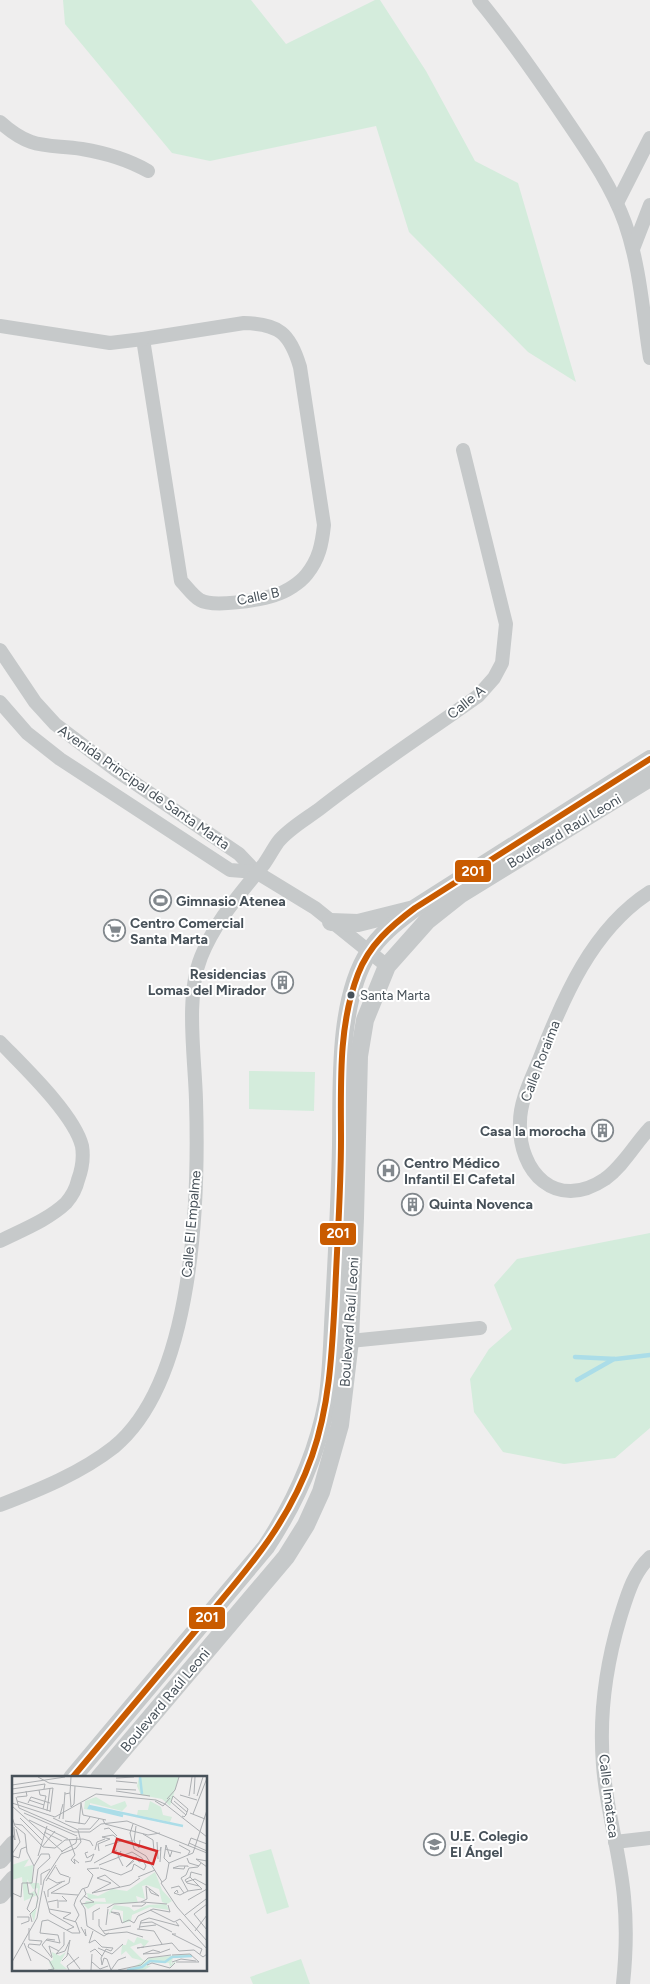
<svg xmlns="http://www.w3.org/2000/svg" width="650" height="1984" font-family="Figtree,sans-serif">
	<style>
		.green { fill: #d4ecdc }
		.lines { fill: none; stroke-linecap: round; stroke-linejoin: round }
		.stream { stroke: #abdde8; stroke-width: 4.5 }
		.minor { stroke: #c6c9ca; stroke-width: 14 }
		.tertiary { stroke: #c6c9ca; stroke-width: 18 }
		.bus-1-casing { stroke: #fff; stroke-width: 10 }
		.bus-1 { stroke: #c95b00; stroke-width: 6 }
		.bus-dot { fill: #475159; stroke: #fff; stroke-width: 2 }
		.labels { text-anchor: middle; stroke-width: 4; stroke-linejoin: round; paint-order: stroke }
		.bus-label { font-size: 13px; fill: #475159; stroke: #fff; text-anchor: start }
		.street-label { font-size: 14px; fill: #475159; stroke: #fff }
		.poi-label { font-size: 14px; font-weight: bold; fill: #475159; stroke: #fff; text-anchor: start }
		.inset-river { fill: none; stroke: #abdde8; stroke-width: 2.5 }
		.inset-road { fill: none; stroke: #acafb2; stroke-width: 1 }
		.view { fill: #d62828; fill-opacity: 0.15; stroke: #d62828; stroke-width: 2.5 }
		.inset-edge { fill: none; stroke: #475159; stroke-width: 2.5 }
		.line-badge { stroke: #fff; stroke-width: 2 }
		.badge-label { font-size: 14px; text-anchor: middle; font-weight: bold; fill: #fff }
	</style>
	<rect width="100%" height="100%" fill="#efeeee"/>
	<g class="green">
		<path d="M63,0H251L286,44L375,0H380L426,71L475,161L518,183L576,382L528,352L409,232L376,126L210,161L172,153L65,24Z"/>
		<path d="M249,1071L315,1072L314,1111L249,1109Z"/>
		<path d="M650,1233V1428L615,1458L564,1464L503,1452L474,1412L470,1379L489,1349L512,1329L494,1285L517,1259Z"/>
		<path d="M271,1849L289,1907L267,1914L249,1855Z"/>
		<path d="M301,1959L310,1984H253L250,1977Z"/>
	</g>
	<g class="lines">
		<g class="stream">
			<path d="M575,1357L616,1359L650,1355"/>
			<path d="M577,1380L614,1359"/>
		</g>
		<g class="minor">
			<path d="M479,0C512,40 540,81 569,124C590,155 612,187 625,223C640,266 643,314 650,358"/>
			<path d="M0,122C31,150 45,144 82,149C106,153 127,159 148,171"/>
			<path d="M617,203L650,138"/>
			<path d="M633,249L650,205"/>
			<path d="M244,323C279,324 290,333 300,367L324,525C322,544 319,559 307,574C300,583 286,592 275,595C260,600 213,608 200,600C193,596 187,587 181,581L143,339Z"/>
			<path d="M0,326L110,343L143,339"/>
			<path d="M0,650L35,702L55,724L117,771L239,854L256,872L315,908L387,966"/>
			<path d="M0,702L27,733L60,759L230,870L256,872"/>
			<path d="M650,892C592,929 563,998 539,1060C531,1080 520,1101 520,1122C518,1172 556,1212 605,1179C624,1165 634,1145 650,1128"/>
			<path d="M0,1042C23,1066 74,1114 82,1146C84,1158 82,1169 78,1180C76,1189 72,1196 66,1203C48,1220 22,1230 0,1241"/>
			<path d="M350,1341L480,1328"/>
			<path d="M0,1505C39,1490 81,1473 114,1447C195,1380 199,1197 196,1100C195,1058 185,997 201,957C215,921 241,893 264,864C269,857 273,849 278,842C289,828 308,818 322,807C372,768 426,733 478,696L494,678L502,663L506,624L463,450"/>
			<path d="M615,1842L650,1838"/>
			<path d="M623,1984C626,1955 627,1926 624,1897C620,1852 606,1809 603,1765C599,1715 606,1665 620,1618C627,1596 633,1573 650,1557"/>
		</g>
		<g class="tertiary">
			<path d="M331,922L358,923L410,910"/>
			<path d="M72,1778L266,1547C295,1503 317,1454 327,1402C332,1371 332,1338 334,1307C337,1253 340,1199 341,1145C342,1089 337,1001 369,952C380,934 398,921 415,908L650,759"/>
			<path d="M99,1778L286,1557L306,1525L321,1492L340,1425L350,1341L355,1218L359,1056L365,1020L387,966L427,921L461,894L650,778"/>
			<path d="M0,1860L14,1844"/>
			<path d="M0,1895L14,1879"/>
		</g>
		<defs>
			<path id="bus-1" d="M72,1778C112,1730 152,1682 192,1635C241,1576 286,1530 312,1456C330,1404 332,1351 335,1296C337,1244 341,1192 341,1139C341,1085 338,1026 358,974C369,945 391,926 415,908L650,759"/>
		</defs>
		<use href="#bus-1" class="bus-1-casing"/>
		<use href="#bus-1" class="bus-1"/>
	</g>
	<defs>
		<symbol id="stadium-ring" viewBox="-11 -11 22 22"><circle r="9.5" fill="#fff" stroke="#82888d" stroke-width="1.5"/><path d="M0-5a6.5 5 0 1 0 0 10a6.5 5 0 1 0 0-10ZM-3.5-1.8h7v3.6h-7Z" fill="#82888d"/></symbol>
		<symbol id="supermarket-ring" viewBox="-11 -11 22 22"><circle r="9.5" fill="#fff" stroke="#82888d" stroke-width="1.5"/><path d="M-6-5.5h2.5l.6 2H6L4.5 2H-2.5L-4.4-4H-6ZM-1.5 3.2a1.3 1.3 0 1 0 .1 0ZM3 3.2a1.3 1.3 0 1 0 .1 0Z" fill="#82888d"/></symbol>
		<symbol id="building-ring" viewBox="-11 -11 22 22"><circle r="9.5" fill="#fff" stroke="#82888d" stroke-width="1.5"/><path d="M-4-6H4V6H1V3H-1V6H-4ZM-2.5-4.3h1.7v1.8h-1.7ZM.8-4.3h1.7v1.8H.8ZM-2.5-1h1.7V.8h-1.7ZM.8-1h1.7V.8H.8Z" fill="#82888d"/></symbol>
		<symbol id="hospital-ring" viewBox="-11 -11 22 22"><circle r="9.5" fill="#fff" stroke="#82888d" stroke-width="1.5"/><path d="M-5-5h3v3.5h4V-5h3V5h-3V1.5h-4V5h-3Z" fill="#82888d"/></symbol>
		<symbol id="school-ring" viewBox="-11 -11 22 22"><circle r="9.5" fill="#fff" stroke="#82888d" stroke-width="1.5"/><path d="M0-5L7-2L0 1L-7-2ZM-4 1L0 2.5L4 1V4Q0 6-4 4Z" fill="#82888d"/></symbol>
	</defs>
	<g fill-rule="evenodd">
		<use href="#stadium-ring" x="148" y="888" width="25" height="25"/>
		<use href="#supermarket-ring" x="102" y="918" width="25" height="25"/>
		<use href="#building-ring" x="270" y="970" width="25" height="25"/>
		<use href="#building-ring" x="590" y="1118" width="25" height="25"/>
		<use href="#hospital-ring" x="376" y="1158" width="25" height="25"/>
		<use href="#building-ring" x="400" y="1192" width="25" height="25"/>
		<use href="#school-ring" x="422" y="1832" width="25" height="25"/>
	</g>
	<circle class="bus-dot" cx="351" cy="995" r="4.5"/>
	<g class="labels">
		<g class="bus-label">
			<text x="360" y="1000">Santa Marta</text>
		</g>
		<g class="street-label">
			<text transform="translate(258 596) rotate(-12)" y="5">Calle B</text>
			<text transform="translate(466 702) rotate(-39)" y="5">Calle A</text>
			<text transform="translate(144 787) rotate(35)" y="5">Avenida Principal de Santa Marta</text>
			<text transform="translate(564 831) rotate(-31)" y="5">Boulevard Raúl Leoni</text>
			<text transform="translate(540 1061) rotate(-69)" y="5">Calle Roraima</text>
			<text transform="translate(191 1224) rotate(-85)" y="5">Calle El Empalme</text>
			<text transform="translate(349 1322) rotate(-86)" y="5">Boulevard Raúl Leoni</text>
			<text transform="translate(165 1700) rotate(-50)" y="5">Boulevard Raúl Leoni</text>
			<text transform="translate(609 1796) rotate(83)" y="5">Calle Imataca</text>
		</g>
		<g class="poi-label">
			<text x="176" y="906">Gimnasio Atenea</text>
			<text x="130" y="928">Centro Comercial<tspan x="130" dy="16">Santa Marta</tspan></text>
			<text x="266" y="979" text-anchor="end">Residencias<tspan x="266" dy="16">Lomas del Mirador</tspan></text>
			<text x="586" y="1136" text-anchor="end">Casa la morocha</text>
			<text x="404" y="1168">Centro Médico<tspan x="404" dy="16">Infantil El Cafetal</tspan></text>
			<text x="429" y="1209">Quinta Novenca</text>
			<text x="450" y="1841">U.E. Colegio<tspan x="450" dy="16">El Ángel</tspan></text>
		</g>
	</g>
	<g transform="translate(12 1776)">
		<rect width="195" height="195" fill="#efeeee"/>
		<path d="M127,1H167L158,30L150,23L129,19L125,10ZM84,21L99,30L113,25L115,30L110,35L78,27V34L72,33L73,25ZM138,25L149,31L151,39L160,41L158,46L125,39L126,34H136ZM17,83L12,91L21,89L20,107H27L28,111L22,146L19,137L24,133L26,112L21,113L15,103L17,118L22,115L25,119L12,125L10,101L0,104V89ZM143,96L150,114L160,125L155,128L150,126L147,113L135,109L130,110L133,123L124,120L126,127L84,128L76,133L72,129L74,125L94,126L93,122L76,123L75,117L86,120L100,113L115,115ZM154,128L157,134L138,131L120,139L119,145L111,147V135L101,133L97,139V137L102,129L117,131L122,135L136,129ZM125,161L137,165L132,171L129,167L118,171L132,185L120,182L114,175L109,179L110,169H114L116,163L122,167ZM40,176L48,180L54,176L48,187L55,193L36,194H40L37,186L41,184ZM178,178L179,180L161,182L159,188L167,183L158,191L157,187L139,186L132,189L139,190L132,194H107H116L137,182Z" fill="#d4ecdc"/>
		<path class="inset-river" d="M128,1L130,18M77,30L171,50M78,30L77,32L111,40M115,194L130,191L138,185L153,186L160,181L180,180"/>
		<path class="inset-road" d="M26,1L37,7L90,13M104,2L122,1M104,5L125,7M0,9L53,1M0,13L33,8L32,13M104,13L124,14M27,14L28,19L34,20L31,33M104,15L138,20M58,17L59,31L62,28L63,10M0,18L41,12M53,18L58,17L59,1M182,18L183,1M168,19L185,24M177,20L180,1M185,20L191,1M4,21L7,32L62,56H78L89,48L115,45L195,77M5,21L15,20L14,15M155,23L163,14L167,1M17,24L32,29M5,25L38,35M143,25L151,30L158,22M162,25L175,36M0,27L43,41L84,18L144,24L153,28L195,61M16,27L19,21L38,27M0,30L51,76M195,34L181,77L157,87L154,103L149,107L165,131L195,165M35,35L38,12M38,36L41,12M12,37L65,60M178,37L193,43M181,38L195,2M170,40L172,41L174,39L176,33L161,20L159,26L174,39M0,41L3,50L13,58L15,76L22,90M8,42L30,64M47,43L51,28M51,43L53,16M17,44L56,63M91,44L93,48L136,59L148,57M53,45L73,48L78,41M2,48L10,49L31,71L43,72L53,64L71,63L78,65L81,70M67,48L69,27L71,39L94,44M121,48L118,57L122,73L134,80L150,106M124,50L122,65L127,72L128,64M66,53H78L87,43M92,53L97,52L105,60M32,56L50,65M0,57L3,64L2,51M131,58L141,64L142,75M57,63L63,79L59,84L63,88L62,83L67,87M98,63L90,61L101,59L109,65M145,66L146,83M177,67L195,75M154,69L158,81L160,75M154,69L152,82L157,87M167,69L178,75L176,79M93,70L109,65H121M176,70L179,62L195,68M30,71L43,55M153,73L169,77M83,74L85,66L93,63M87,75L86,68L98,63M109,75L106,80L111,90M49,76L64,67L65,61M0,78L8,66L4,53M26,80L35,50M175,82L177,87L187,90M122,85L114,91L124,81L127,86L131,85M0,86L1,80L7,82L9,73L14,71M73,86L79,85L82,78L75,82L73,77L76,76M148,86L149,71L148,75M82,87L105,74M87,89L120,76M173,90L172,93L161,92L167,90H176V91M44,91L48,98L57,101M195,91L184,83L195,85M88,92L109,99L120,94L122,88L132,94L134,90L130,82L120,76M58,101L57,107L39,117L66,119M126,101L143,94M178,101L173,104L175,107L187,110M36,102L45,107L53,105M85,102L93,99L108,111M34,105L44,89M15,106L17,118H21L15,133L18,136M174,106L183,103L194,109M10,107H20L22,90L29,78H37L38,82L26,93M29,109V98L38,93M159,112L167,110L172,117L176,115L169,102L174,99L177,92L186,91L189,87M72,113L74,118L68,125L73,133L75,150L92,160L97,157M32,115L38,137L62,151L55,154M176,115L190,113L178,101L179,96L190,99M0,117L9,121L10,107M80,117L118,109L128,102M80,117L99,107L85,102M166,117L165,114L162,117L168,119L172,117M36,121V114L50,106M176,124L195,113M47,125H55L50,120M36,126L46,124V132M129,126L135,123L134,110L147,120L139,117L137,113M69,128L82,126L72,120M195,128L182,138L195,154M120,130H130L134,127M95,132L102,128L130,126L155,128M138,134L162,146L168,143L195,173M107,139L99,136L107,137L110,147L117,144L122,147L126,140L141,133L158,136L156,129M173,139L194,123M5,141H17V145L9,148M87,143V150L93,158L115,156L131,161M81,144V136L88,132M20,146L18,138L24,132L26,122L23,115L26,93M63,146L67,139L62,129L64,123L70,113L76,111L81,99L75,93L87,92M128,147L140,146L160,156M94,149L96,133M69,151L74,160L73,153M127,151L144,149M17,152V164L30,165L28,169L17,168L16,171L37,184L42,193L36,194M125,153L142,155L150,168M127,153L129,145L137,142L167,150L164,146M81,155L77,167L83,164M91,155L119,150M183,155L195,139M28,157L30,145L36,144L60,157H68L64,146L51,142L59,137L37,133M28,157L46,159L48,167L34,164M164,158H160L190,173L188,178M83,164L90,171L101,172L99,175L94,173L89,182L90,189L92,182L95,183L99,194M12,167L19,185M132,171L125,172L160,167L167,175L182,174L191,181L195,178M86,172L100,178L111,168M78,176L83,173L90,180M148,176L141,174L131,178L147,177L158,173M56,177L68,193M160,179L178,178L187,186M40,181L37,170L47,175M40,182L30,169L35,163L43,164M50,185L55,180L58,164L53,175L44,178L52,169V156M0,186L25,142L32,104L49,78L64,72L69,66L66,54L41,42M80,186L88,193L96,190M160,186L169,183L184,185M164,186H187M135,189L140,187L158,192L163,187M57,194L55,190L67,181M79,194L80,178M99,194L106,184L114,181M106,194L129,189L136,182L159,179"/>
		<path class="view" d="M105,63L145,75L141,88L101,76Z"/>
		<rect width="195" height="195" class="inset-edge"/>
	</g>
	<g class="line-badge">
		<rect x="454" y="859" width="38" height="24" rx="5" fill="#c95b00"/>
		<rect x="319" y="1222" width="38" height="24" rx="5" fill="#c95b00"/>
		<rect x="188" y="1606" width="38" height="24" rx="5" fill="#c95b00"/>
	</g>
	<g class="badge-label">
		<text x="473" y="876">201</text>
		<text x="338" y="1238">201</text>
		<text x="207" y="1622">201</text>
	</g>
</svg>
